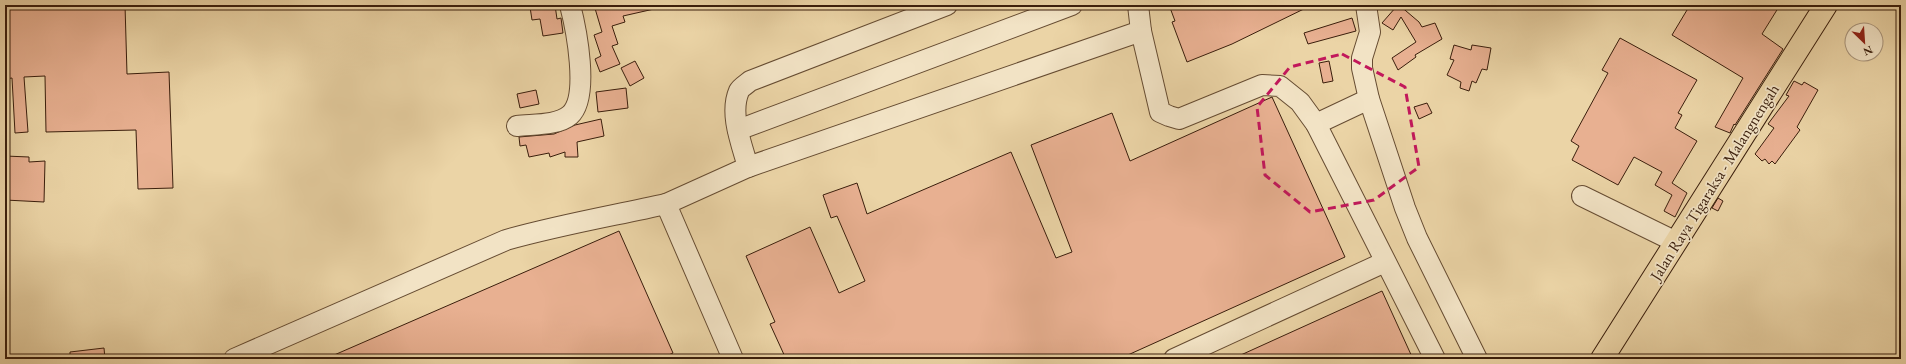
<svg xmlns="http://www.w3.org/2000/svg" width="1906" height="364" font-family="'EB Garamond',serif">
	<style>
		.building { fill: #e8b091; stroke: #3a1e0c }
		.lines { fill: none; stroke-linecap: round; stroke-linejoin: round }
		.minor-casing { stroke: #664c32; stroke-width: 22 }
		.major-casing { stroke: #3a1e0c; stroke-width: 24 }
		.minor { stroke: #f2e3c5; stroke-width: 20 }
		.major { stroke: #ebd4a6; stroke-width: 22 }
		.marked { fill: none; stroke: #c2185b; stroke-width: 3; stroke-dasharray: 8 5; stroke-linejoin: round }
		.labels { text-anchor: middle; stroke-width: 3.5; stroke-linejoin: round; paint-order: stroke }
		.street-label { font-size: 16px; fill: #3a1e0c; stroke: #f2e3c5 }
	</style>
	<rect width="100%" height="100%" fill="#ebd4a6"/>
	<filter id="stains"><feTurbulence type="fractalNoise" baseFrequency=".005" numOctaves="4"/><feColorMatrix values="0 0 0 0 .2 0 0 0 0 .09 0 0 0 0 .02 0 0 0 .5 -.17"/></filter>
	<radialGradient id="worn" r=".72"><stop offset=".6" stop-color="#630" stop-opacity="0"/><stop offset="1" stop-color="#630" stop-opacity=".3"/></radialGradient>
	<g class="building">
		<path d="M5,5H125L127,74L169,72L173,188L138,189L136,130L46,132L45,76L24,77L28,132L15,133L12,78L5,79Z"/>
		<path d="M541,5H555L557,19L561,18L563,33L543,36L540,19L532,20L530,7Z"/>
		<path d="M594,5H653L654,9L623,16L625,22L612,26L618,44L612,46L620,64L600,72L595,59L601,56L594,35L602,32Z"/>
		<path d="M1169,5H1312L1232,44L1187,62L1172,22L1175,21Z"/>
		<path d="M1395,5H1399L1419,22L1422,27L1435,23L1442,39L1415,55L1416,57L1398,70L1392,58L1416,42L1401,17L1393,30L1382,23L1396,7Z"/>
		<path d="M1690,5H1780L1762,34L1783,49L1735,125L1734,124L1730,133L1715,127L1743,78L1672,35Z"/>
		<path d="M1352,18L1356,31L1308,44L1304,33Z"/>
		<path d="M1620,38L1697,80L1678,113L1682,115L1675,128L1697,141L1672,183L1687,193L1675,217L1664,211L1672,195L1655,185L1662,172L1634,157L1618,185L1572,160L1579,146L1571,141L1608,73L1602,70Z"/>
		<path d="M1454,45L1471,50L1472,45L1491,48L1487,70L1482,69L1476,83L1472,81L1469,91L1460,88L1461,82L1447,75L1454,60L1450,59Z"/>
		<path d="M635,61L644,78L630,86L621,68Z"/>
		<path d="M1329,61L1333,81L1323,83L1319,63Z"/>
		<path d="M1794,81L1802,85L1804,82L1818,90L1797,127L1800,130L1775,164L1772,161L1769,164L1765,159L1762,161L1755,154L1774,128L1768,124L1789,96L1786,95Z"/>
		<path d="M626,88L628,108L598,112L596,92Z"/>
		<path d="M536,90L539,104L520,108L517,94Z"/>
		<path d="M1272,97L1345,257L1119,359H786L770,324L775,322L746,256L810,227L839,293L865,281L837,216L831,218L823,195L857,183L867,214L1011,152L1056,258L1072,252L1031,145L1112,113L1130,161Z"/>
		<path d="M1427,103L1432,113L1419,119L1414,107Z"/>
		<path d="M601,119L604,136L577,142L578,157H565V152L550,157L549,153L529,157L526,145L520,146L519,137L554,134L575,125Z"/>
		<path d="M5,156L29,157V162L45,161L44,202L5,200Z"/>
		<path d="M1718,198L1723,201L1718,211L1712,208Z"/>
		<path d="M619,231L673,353L660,359H325Z"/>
		<path d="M1382,291L1413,359H1232Z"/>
		<path d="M104,348L105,359H70V352Z"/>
	</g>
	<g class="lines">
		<defs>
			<g id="minor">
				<path d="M1138,5L1141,31"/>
				<path d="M1366,5L1370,32L1362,58V68L1369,99L1405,208L1417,238L1477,359"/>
				<path d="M1316,124L1369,99"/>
				<path d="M517,126C532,124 557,126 570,115C590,97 576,28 570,5"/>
				<path d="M738,130L1072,5"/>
				<path d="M748,167C742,145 729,114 739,91C741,87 747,84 750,81L947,5"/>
				<path d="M1582,196L1676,242"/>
				<path d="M234,359L506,240C559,225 612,216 666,204"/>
				<path d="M733,359L666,204L748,167L1141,31L1160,112L1169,116L1179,119L1262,85L1280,86L1300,102L1316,124L1435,359"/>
				<path d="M1174,359L1385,262"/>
			</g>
			<path id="major" d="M1602,359L1826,5"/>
		</defs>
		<use href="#minor" class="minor-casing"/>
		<use href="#major" class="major-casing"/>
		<use href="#minor" class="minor"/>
		<use href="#major" class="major"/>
	</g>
	<path class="marked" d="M1342,54L1405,87L1419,167L1374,200L1310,212L1265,175L1257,107L1290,67Z"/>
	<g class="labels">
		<g class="street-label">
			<text transform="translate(1714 182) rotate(-58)" y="6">Jalan Raya Tigaraksa - Malangnengah</text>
		</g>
	</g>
	<rect width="1906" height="364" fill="none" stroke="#ebd4a6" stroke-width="20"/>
	<rect x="6" y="6" width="1894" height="352" fill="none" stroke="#3a1e0c" stroke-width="2"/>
	<rect x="10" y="10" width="1886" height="344" fill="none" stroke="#3a1e0c"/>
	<g transform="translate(1864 42) rotate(155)"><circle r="19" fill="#f2e3c5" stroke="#a8947b"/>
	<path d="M0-3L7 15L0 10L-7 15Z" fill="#8f2418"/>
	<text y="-6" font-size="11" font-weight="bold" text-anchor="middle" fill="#3a1e0c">N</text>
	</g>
	<rect width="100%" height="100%" filter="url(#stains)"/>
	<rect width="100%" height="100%" fill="url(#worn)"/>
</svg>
